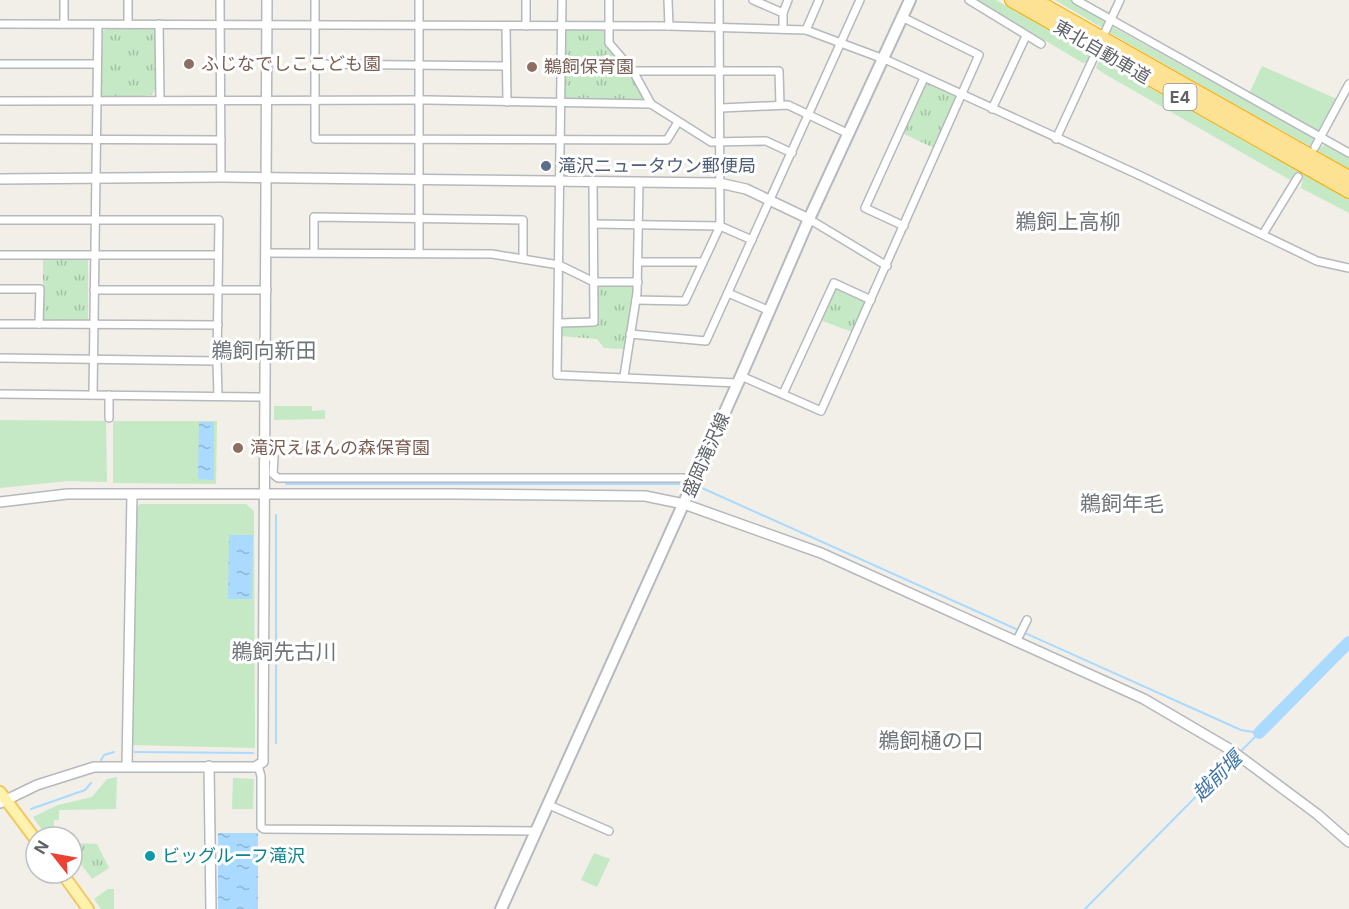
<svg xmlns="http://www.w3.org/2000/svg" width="1349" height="909" font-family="Inter,'Noto Sans JP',sans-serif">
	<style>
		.grass { fill: #c5e8c5 }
		.park { fill: url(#park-tufts) }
		.water { fill: url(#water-ripples) }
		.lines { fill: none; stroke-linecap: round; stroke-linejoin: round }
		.stream { stroke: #aadaff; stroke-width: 2 }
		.river { stroke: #aadaff; stroke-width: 12 }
		.minor-casing { stroke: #b5b8bc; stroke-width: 10 }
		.tertiary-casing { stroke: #b5b8bc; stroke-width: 12 }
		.secondary-casing { stroke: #b6babf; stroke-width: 14 }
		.primary-casing { stroke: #f2c960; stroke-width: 14 }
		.motorway-casing { stroke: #f9ab00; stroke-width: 16 }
		.minor { stroke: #fff; stroke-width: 7 }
		.tertiary { stroke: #fff; stroke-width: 9 }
		.secondary { stroke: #fff; stroke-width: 10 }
		.primary { stroke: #fff2af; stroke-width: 10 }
		.motorway { stroke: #fde293; stroke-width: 14 }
		.education-dot { fill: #8d6e63; stroke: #fff; stroke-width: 2 }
		.service-dot { fill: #5c6f8a; stroke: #fff; stroke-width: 2 }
		.culture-dot { fill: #0f9aa8; stroke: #fff; stroke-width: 2 }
		.labels { text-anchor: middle; stroke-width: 6; stroke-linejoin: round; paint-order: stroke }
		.shield { fill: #fff; stroke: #8f9295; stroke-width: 1.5 }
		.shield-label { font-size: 16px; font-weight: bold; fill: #5f6368 }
		.street-label { font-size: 18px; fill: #5f6368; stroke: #fff }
		.education-label { font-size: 18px; fill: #785e54; stroke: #fff; text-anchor: start }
		.service-label { font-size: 18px; fill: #4e5e75; stroke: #fff; text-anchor: start }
		.culture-label { font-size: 18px; fill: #0d838f; stroke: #fff; text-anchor: start }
		.water-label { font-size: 20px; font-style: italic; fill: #4174aa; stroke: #fff }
		.quarter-label { font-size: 21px; fill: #70757a; stroke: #fff }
	</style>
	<defs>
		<pattern id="park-tufts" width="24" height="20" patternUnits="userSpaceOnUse" patternTransform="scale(1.5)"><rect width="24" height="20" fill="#c5e8c5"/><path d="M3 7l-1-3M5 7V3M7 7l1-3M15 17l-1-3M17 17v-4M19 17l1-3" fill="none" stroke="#a3c0a4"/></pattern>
		<pattern id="water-ripples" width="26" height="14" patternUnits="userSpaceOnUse" patternTransform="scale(1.5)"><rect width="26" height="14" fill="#aadaff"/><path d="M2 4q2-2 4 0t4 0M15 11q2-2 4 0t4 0" fill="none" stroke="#8eb4d2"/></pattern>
	</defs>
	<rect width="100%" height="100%" fill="#f1efe8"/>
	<g class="grass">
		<path d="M977,0H996L1091,54L1087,62L1083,63Z"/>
		<path d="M1055,0H1071L1103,19L1106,26L1104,29Z"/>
		<path d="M1113,27L1313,138V145L1318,149L1326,144L1349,155V169L1108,32Z"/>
		<path d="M1099,59L1349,198V213L1301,188L1303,179L1295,174L1290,180L1103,73L1096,68Z"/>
		<path d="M1262,66L1339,100L1321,133L1248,96Z"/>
		<path d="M274,406H312V411L325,410V419L274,420Z"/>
		<path d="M0,420L106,421L107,482L68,481L0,488Z"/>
		<path d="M113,421H217L216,484L113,483Z"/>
		<path d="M140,504H246L254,511L255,748L132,745L136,508Z"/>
		<path d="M117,777L116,809L59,810V820H54V837H47L33,817L58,805L92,797L107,779Z"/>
		<path d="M233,778L254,779L253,809H232Z"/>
		<path d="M594,853L610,859L597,887L581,880Z"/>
		<path d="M108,889H114V909H101L94,899Z"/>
	</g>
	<g class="park">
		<path d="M153,28L157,32L155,90L152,95L104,99L99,96L103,31L107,29Z"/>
		<path d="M564,30H604L607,43L630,72L647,101L562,98Z"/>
		<path d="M927,82L957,95L934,148L904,134Z"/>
		<rect x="43" y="259" width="45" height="61"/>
		<path d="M636,283L625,349L604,348L597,339L560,336L561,324L596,323V284Z"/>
		<path d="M837,287L867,300L852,332L820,320L834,288Z"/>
		<path d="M72,843L97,844L109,868L92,879L72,852Z"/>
	</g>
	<g class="water">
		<path d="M199,422H214V480L198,479Z"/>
		<path d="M229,535H253L252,599H228Z"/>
		<rect x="218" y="833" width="40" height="76"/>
	</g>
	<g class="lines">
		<g class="stream">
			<path d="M286,484H680"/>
			<path d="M702,488L1241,730L1259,733"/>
			<path d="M276,515V743"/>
			<path d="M135,752L253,753"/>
			<path d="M1239,753L1258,734"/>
			<path d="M101,760L104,755L114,752"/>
			<path d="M31,809L85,790L91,783"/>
			<path d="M1085,909L1235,757"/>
		</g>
		<path class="river" d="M1259,733L1349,642"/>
		<defs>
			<g id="minor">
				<path d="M64,0V24"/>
				<path d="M128,0V24"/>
				<path d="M220,0L221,177"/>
				<path d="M315,0V139L667,140L678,122"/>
				<path d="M419,0V253"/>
				<path d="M562,0L557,375L738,383"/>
				<path d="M609,0V43L633,71L651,104"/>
				<path d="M668,0L669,26"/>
				<path d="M753,0L783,13V29"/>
				<path d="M969,0L1041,44"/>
				<path d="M1076,0L1349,153"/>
				<path d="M783,13L788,0"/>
				<path d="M0,24L669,26L806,30L889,61L1141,176L1317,261L1349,268"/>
				<path d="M159,24L160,100"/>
				<path d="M526,26V0"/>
				<path d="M506,27L507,102"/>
				<path d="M806,30L819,0"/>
				<path d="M1105,32L1120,0"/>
				<path d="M0,64H97"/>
				<path d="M315,64L506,66"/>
				<path d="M633,71H779L780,105"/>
				<path d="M0,101L428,100L651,104L711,142L766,141L792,153"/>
				<path d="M721,108L788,105L849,134"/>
				<path d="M992,109L1026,36"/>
				<path d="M0,139L221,140"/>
				<path d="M1056,139L1093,59"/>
				<path d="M1315,147L1349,84"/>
				<path d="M809,219L887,266"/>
				<path d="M0,220H219L217,361L0,358"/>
				<path d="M594,224L720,226L752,240"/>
				<path d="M904,226L865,208L924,78"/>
				<path d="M1263,234L1298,177"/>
				<path d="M314,252V217L523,220V259"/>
				<path d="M266,253L492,254L559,265L594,282H638"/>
				<path d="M0,255H218"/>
				<path d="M638,262H703"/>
				<path d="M0,289H40L39,324L218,325"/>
				<path d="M94,290H267"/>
				<path d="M728,293L770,311"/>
				<path d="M636,300L685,301L720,226L719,0"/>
				<path d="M559,323L594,322L593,182"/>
				<path d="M0,324H39"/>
				<path d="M630,334L706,341L860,0"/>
				<path d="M217,361L218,396"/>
				<path d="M624,376L637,293L639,183"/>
				<path d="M741,376L821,411L979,55L902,17"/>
				<path d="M0,394L265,397"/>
				<path d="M783,394L834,283L871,300"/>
				<path d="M93,395L98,25"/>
				<path d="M109,418V395"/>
				<path d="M265,457H274L273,474L278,478H695"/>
				<path d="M1016,642L1027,620"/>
				<path d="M255,767L259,769L261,776V827L264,829L537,831"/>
				<path d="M549,805L609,831"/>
			</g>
			<g id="tertiary">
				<path d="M0,179L221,177L719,183L746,189L809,219"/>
				<path d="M0,502L67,494H452L645,496L684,504L821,553L1144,699L1231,750L1317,814L1349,842"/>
				<path d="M127,765L132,495"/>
				<path d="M209,766L211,909"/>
				<path d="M0,803L37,785L94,767H255L263,762L267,0"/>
			</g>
			<path id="secondary" d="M501,909L741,376L809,219L910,0"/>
			<g id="primary">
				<path d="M0,792L36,840"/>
				<path d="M62,873L88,909"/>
			</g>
			<g id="motorway">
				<path d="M1012,0L1349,191"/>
				<path d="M1034,0L1349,178"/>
			</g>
		</defs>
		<use href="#minor" class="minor-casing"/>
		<use href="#tertiary" class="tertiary-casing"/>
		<use href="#secondary" class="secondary-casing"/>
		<use href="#primary" class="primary-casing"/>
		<use href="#motorway" class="motorway-casing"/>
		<use href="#minor" class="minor"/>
		<use href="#tertiary" class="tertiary"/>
		<use href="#secondary" class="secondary"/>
		<use href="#primary" class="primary"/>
		<use href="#motorway" class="motorway"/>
	</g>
	<g class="education-dot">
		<circle cx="189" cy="64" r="6"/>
		<circle cx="532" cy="67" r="6"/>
		<circle cx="238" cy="448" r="6"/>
	</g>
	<circle class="service-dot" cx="546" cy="166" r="6"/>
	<circle class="culture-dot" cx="150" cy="856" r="6"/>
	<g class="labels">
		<rect class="shield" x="1163.5" y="84" width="33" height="26" rx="4.5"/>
		<g class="shield-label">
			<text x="1180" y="103">E4</text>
		</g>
		<g class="street-label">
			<text transform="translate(1102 52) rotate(30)" y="6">東北自動車道</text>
			<text transform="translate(706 455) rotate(-66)" y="6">盛岡滝沢線</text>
		</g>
		<g class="education-label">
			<text x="201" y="70">ふじなでしここども園</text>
			<text x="544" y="73">鵜飼保育園</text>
			<text x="250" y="454">滝沢えほんの森保育園</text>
		</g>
		<g class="service-label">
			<text x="558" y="172">滝沢ニュータウン郵便局</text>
		</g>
		<g class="culture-label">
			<text x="162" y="862">ビッグルーフ滝沢</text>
		</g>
		<g class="water-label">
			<text transform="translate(1217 776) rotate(-45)" y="7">越前堰</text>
		</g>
		<g class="quarter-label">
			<text x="1068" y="229">鵜飼上高柳</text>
			<text x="264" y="358">鵜飼向新田</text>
			<text x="1122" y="511">鵜飼年毛</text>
			<text x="284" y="659">鵜飼先古川</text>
			<text x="931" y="748">鵜飼樋の口</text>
		</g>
	</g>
	<g transform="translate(54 855) rotate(301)"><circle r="28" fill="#ffffff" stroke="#bfc1c3" stroke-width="1.5"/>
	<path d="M0-4.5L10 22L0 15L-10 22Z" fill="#ea4335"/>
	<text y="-9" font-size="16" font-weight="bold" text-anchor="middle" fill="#5f6368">N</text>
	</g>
</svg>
